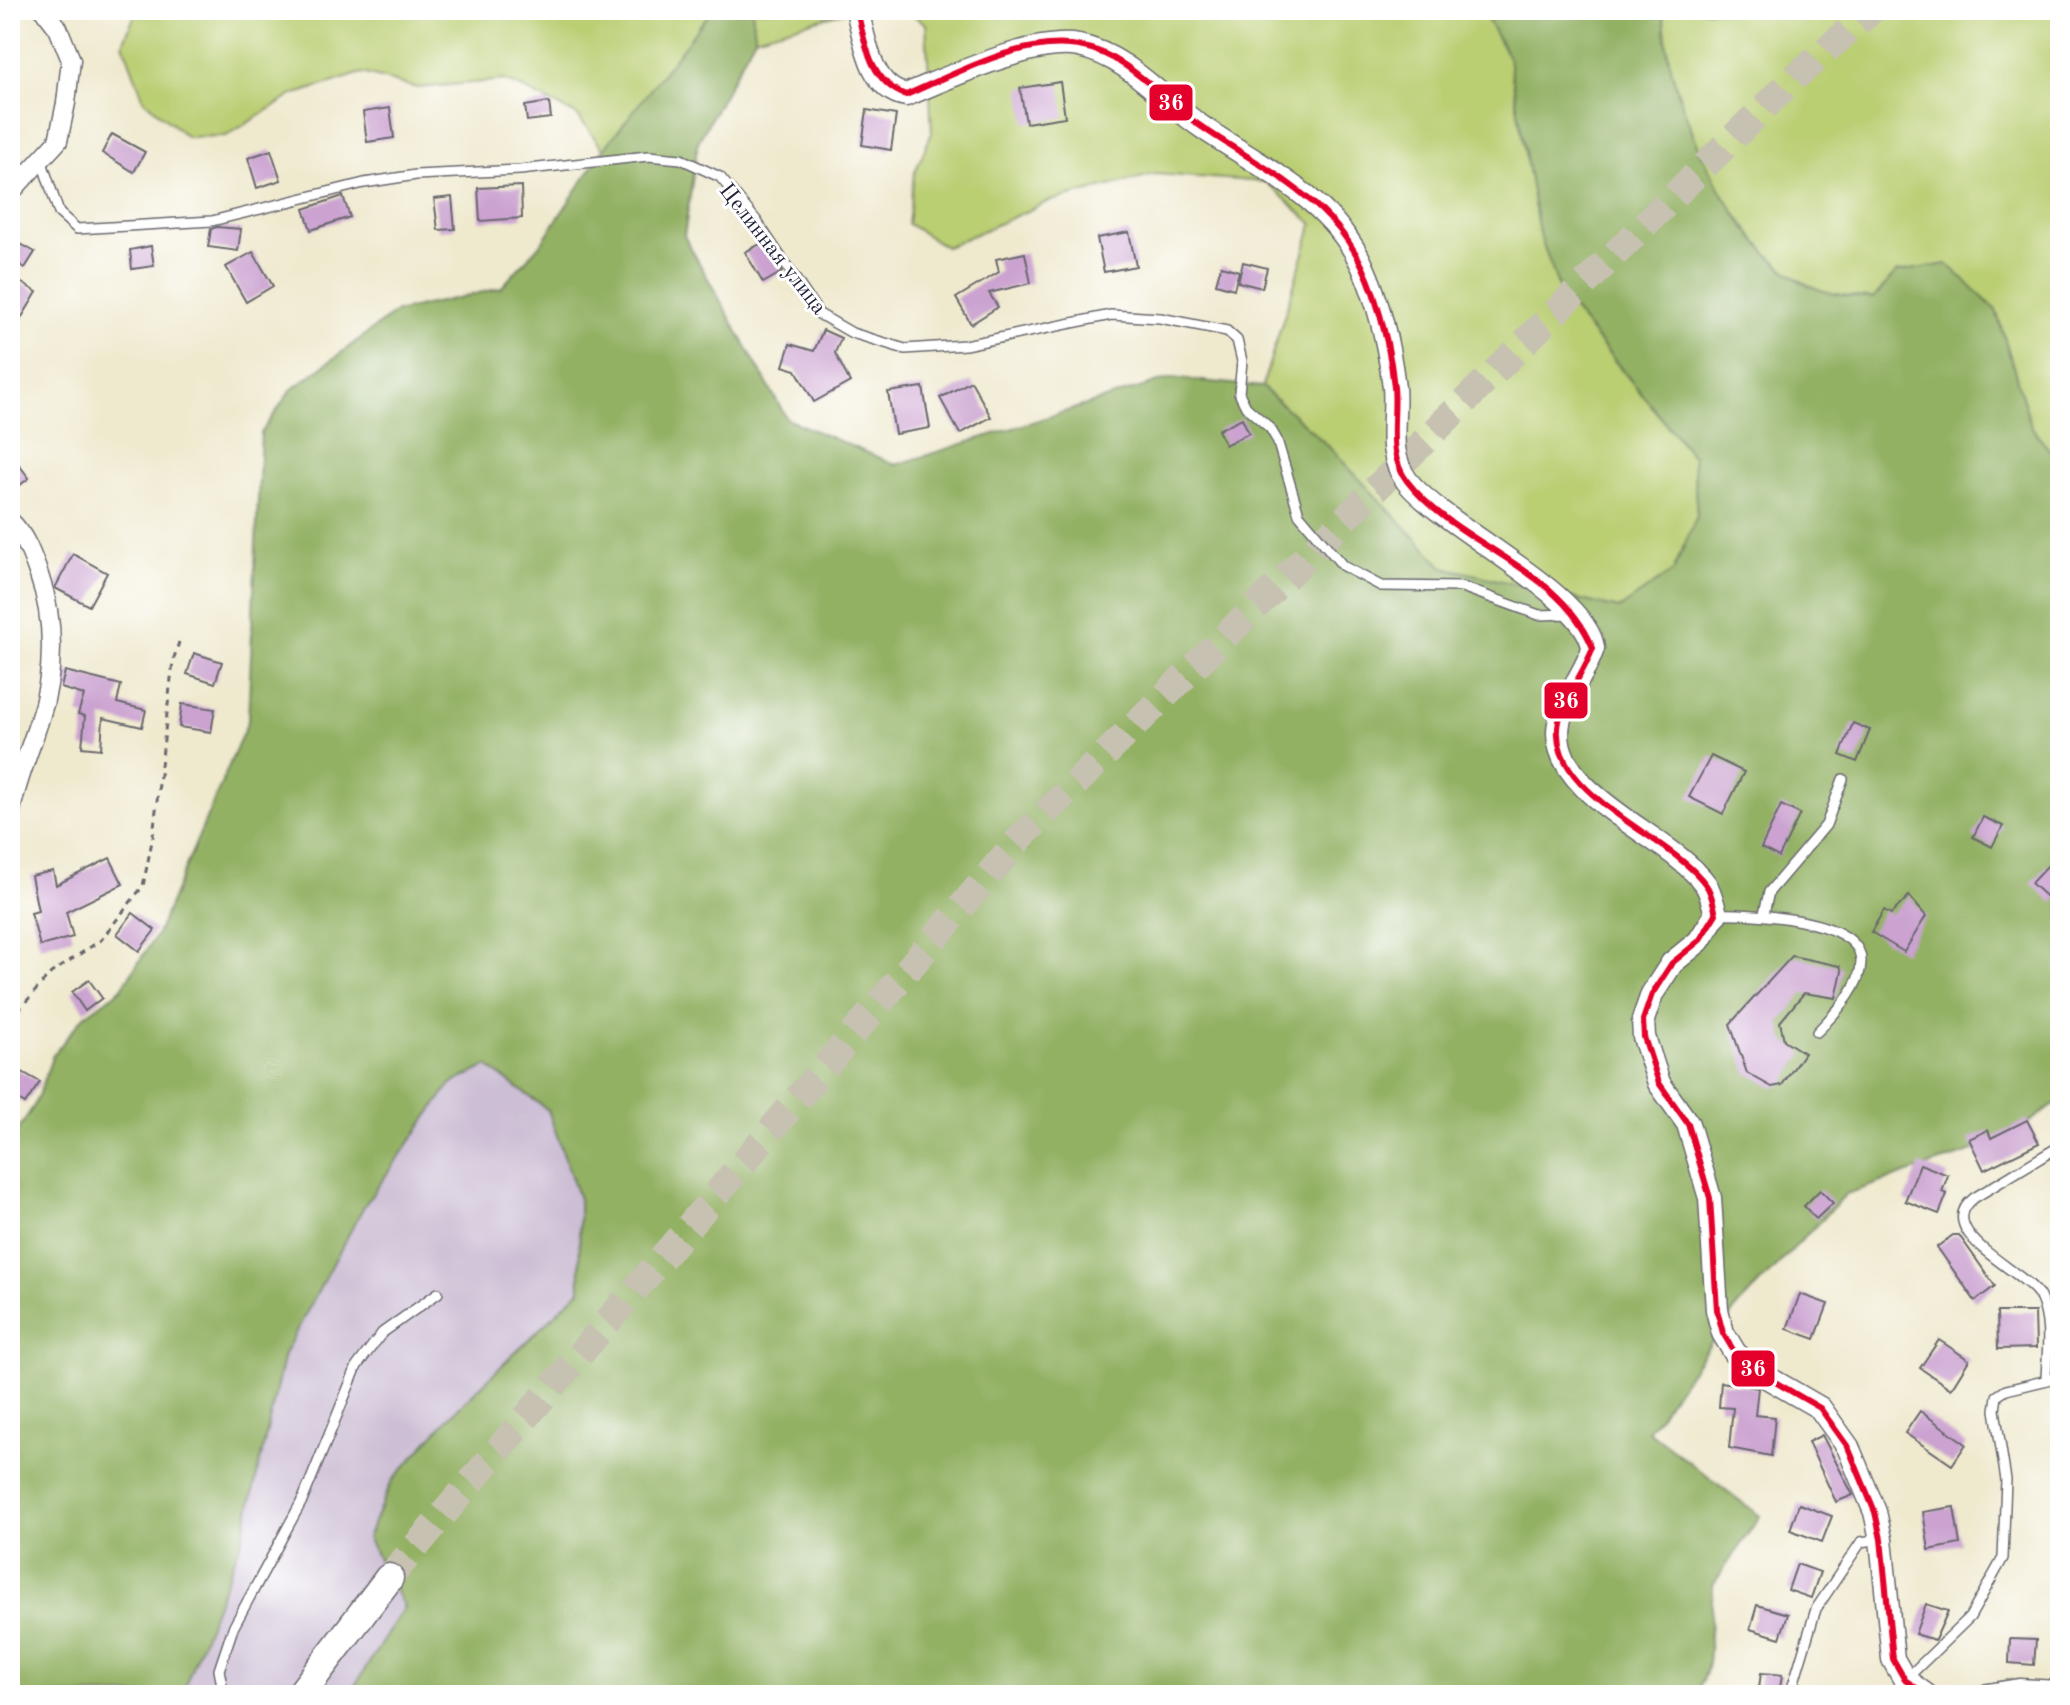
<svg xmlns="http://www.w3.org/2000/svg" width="2070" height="1705" font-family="'Old Standard TT',serif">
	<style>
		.industrial { fill: #ccbed4 }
		.green { fill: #bace72; stroke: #6e7856; stroke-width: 2 }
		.forest { fill: #93b164; stroke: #5a6a50; stroke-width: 2 }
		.building { fill: #cba2d0 }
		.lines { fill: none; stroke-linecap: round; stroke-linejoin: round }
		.trunk-tunnel { stroke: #c6c1b1; stroke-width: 28; stroke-dasharray: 28 14; stroke-linecap: butt }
		.service-casing { stroke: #6a686e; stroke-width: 12 }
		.minor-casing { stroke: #6a686e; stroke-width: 21 }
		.tertiary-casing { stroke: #6a686e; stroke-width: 25 }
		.trunk-casing { stroke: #6a686e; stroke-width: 31 }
		.path { stroke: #6a686e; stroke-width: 3; stroke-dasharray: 6 6; stroke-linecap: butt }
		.service { stroke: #fff; stroke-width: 9 }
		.minor { stroke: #fff; stroke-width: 18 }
		.tertiary { stroke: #fff; stroke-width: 22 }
		.trunk { stroke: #fff; stroke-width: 28 }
		.bus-1-casing { stroke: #fff; stroke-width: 12 }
		.bus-1 { stroke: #e4002b; stroke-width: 6 }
		.labels { text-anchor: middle; stroke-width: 6; stroke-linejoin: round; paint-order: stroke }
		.street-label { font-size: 22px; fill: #22223b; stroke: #fff }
		.line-badge { stroke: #fff; stroke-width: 3 }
		.badge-label { font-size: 22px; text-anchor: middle; font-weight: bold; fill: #fff }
	</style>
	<rect width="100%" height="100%" fill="#fff"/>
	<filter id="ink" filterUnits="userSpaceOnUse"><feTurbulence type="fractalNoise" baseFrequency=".0125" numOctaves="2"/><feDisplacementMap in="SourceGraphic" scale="16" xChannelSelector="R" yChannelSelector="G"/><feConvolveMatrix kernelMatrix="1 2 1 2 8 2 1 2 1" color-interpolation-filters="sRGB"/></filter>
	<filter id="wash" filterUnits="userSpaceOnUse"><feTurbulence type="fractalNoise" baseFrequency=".006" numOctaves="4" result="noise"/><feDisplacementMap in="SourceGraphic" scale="32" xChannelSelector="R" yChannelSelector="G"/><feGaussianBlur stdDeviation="1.8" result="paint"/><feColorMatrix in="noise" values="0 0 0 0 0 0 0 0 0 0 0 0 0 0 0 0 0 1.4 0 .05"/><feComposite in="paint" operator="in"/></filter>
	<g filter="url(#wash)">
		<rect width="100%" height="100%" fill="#efe9ce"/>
		<path class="industrial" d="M487,1065L548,1110L579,1199L580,1290L453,1413L368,1538L404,1607L349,1695H181L243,1538L284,1354L364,1206L451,1084Z"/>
		<g class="green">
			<path d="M137,10H712L604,150L577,115L505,80L417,88L362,73L293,95L226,136L187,137L144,100L123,43Z"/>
			<path d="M752,10H852L755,37Z"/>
			<path d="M905,10H1482L1509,58L1539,233L1562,296L1693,457L1697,516L1674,571L1619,609L1443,567L1326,444L1262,387L1313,224L1266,182L1155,174L1047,202L946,247L908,224L914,174L932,133L926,24Z"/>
			<path d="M1663,10H2060V464L2031,426L1996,310L1897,272L1874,298C1848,297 1821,294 1798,279C1735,238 1684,130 1669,59C1666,43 1665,26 1663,10Z"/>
		</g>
		<path class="forest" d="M712,10H752L755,37L698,142L684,236L787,419L896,465L1171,378L1262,387L1326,444L1443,567L1619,609L1673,571L1697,516L1693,457L1562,296L1539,233L1509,58L1482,10H1663C1665,26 1666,43 1669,59C1684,130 1735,238 1797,279C1820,294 1848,297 1874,298L1897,272L1947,264L1996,310L2031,426L2060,464V1101L2000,1142L1846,1194L1737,1307L1648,1431L1760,1516L1713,1585L1708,1665L1696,1695H349L404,1607L367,1538L392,1481L453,1413L580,1290L579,1199L548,1110L487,1066L451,1084L364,1206L284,1354L243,1538L181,1695H10V1142L35,1104L53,1055L84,1016L121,989L157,934L248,721L261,433L291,390L396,312L501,288L542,242L604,149Z"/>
		<g id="blocks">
			<g class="building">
				<path d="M1060,82L1065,117L1026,123L1020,88Z"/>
				<path d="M549,102L551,118L527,121L525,106Z"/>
				<path d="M390,108L394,138L367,142L363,112Z"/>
				<path d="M867,110L896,115L891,150L862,145Z"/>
				<path d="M112,134L145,152L134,172L102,153Z"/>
				<path d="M271,150L281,180L257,188L248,158Z"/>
				<path d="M521,186L522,218L480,221L478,188Z"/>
				<path d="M343,196L350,217L311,230L304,209Z"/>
				<path d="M452,197L455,229L438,230L434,199Z"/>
				<path d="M217,227L241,229L238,251L208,247L211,229Z"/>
				<path d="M1129,232L1136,266L1104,272L1097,238Z"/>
				<path d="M10,238L35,252L25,268L10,259Z"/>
				<path d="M762,243L782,272L763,283L745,252Z"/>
				<path d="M151,246L154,266L132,269L130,250Z"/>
				<path d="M253,252L273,286L246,302L226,267Z"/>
				<path d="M1025,253L1031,283L989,293L998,307L971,324L956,298L999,272L996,259Z"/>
				<path d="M1243,262L1267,268L1262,288L1238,282Z"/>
				<path d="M1221,266L1239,271L1234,289L1216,284Z"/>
				<path d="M10,276L37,292L10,337Z"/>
				<path d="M823,330L841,338L835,353L850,382L814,402L796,370L783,366L790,344L814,351Z"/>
				<path d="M971,381L991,417L960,434L940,398Z"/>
				<path d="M923,387L930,428L895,434L888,392Z"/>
				<path d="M1242,418L1249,433L1225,445L1218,430Z"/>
				<path d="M10,453L29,478L10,493Z"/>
				<path d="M73,554L107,573L89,606L55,588Z"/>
				<path d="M194,653L222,662L215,683L187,674Z"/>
				<path d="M65,671L121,685L117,703L146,710L142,727L103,718L101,749L82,747L85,716L78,714L84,695L61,688Z"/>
				<path d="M182,704L215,709L211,732L179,727Z"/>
				<path d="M1853,723L1870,730L1857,762L1840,755Z"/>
				<path d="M1711,756L1744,772L1723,814L1689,797Z"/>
				<path d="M1781,805L1800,814L1779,857L1761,848Z"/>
				<path d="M1983,817L2003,826L1992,847L1973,837Z"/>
				<path d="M110,858L123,884L66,912L73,937L40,946L31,913L38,911L31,876L53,871L56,885Z"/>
				<path d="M2048,865L2060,875V895L2053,903L2031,883Z"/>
				<path d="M1909,896L1926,916L1904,952L1871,932L1884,910L1891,914Z"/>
				<path d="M133,913L155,930L139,951L117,934Z"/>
				<path d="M1792,956L1840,966L1842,971L1836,998L1804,993L1780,1022L1784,1040L1804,1053L1782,1085L1772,1087L1747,1073L1730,1024Z"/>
				<path d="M89,980L102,998L85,1011L72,992Z"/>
				<path d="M10,1065L40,1082L25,1104L10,1094Z"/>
				<path d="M2027,1120L2039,1143L1984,1170L1969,1139L1988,1130L1991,1138Z"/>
				<path d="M1920,1164L1948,1175L1942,1192L1947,1194L1939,1214L1905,1201Z"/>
				<path d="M1820,1190L1833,1203L1816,1219L1804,1206Z"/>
				<path d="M1953,1235H1959L1995,1286L1975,1301L1937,1247Z"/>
				<path d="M1800,1294L1828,1304L1815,1339L1787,1329Z"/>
				<path d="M1997,1312H2035L2036,1348L1998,1349Z"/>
				<path d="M1939,1340L1969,1360L1951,1389L1920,1368Z"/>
				<path d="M1721,1382L1758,1388L1755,1415L1775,1417L1771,1456L1729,1448L1733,1408L1719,1407Z"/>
				<path d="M1920,1411L1966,1444L1952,1465L1905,1433Z"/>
				<path d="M1822,1435L1853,1495L1836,1502L1808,1442Z"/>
				<path d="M1799,1504L1832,1516L1822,1542L1790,1530Z"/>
				<path d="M1954,1507L1960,1544L1929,1550L1923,1512Z"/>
				<path d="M1797,1564L1820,1572L1811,1598L1788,1590Z"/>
				<path d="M1926,1604L1948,1611L1935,1640L1915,1634Z"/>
				<path d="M1757,1605L1788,1614L1780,1638L1750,1629Z"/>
				<path d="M2010,1639L2036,1640L2034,1665L2009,1663Z"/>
				<path d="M1761,1673L1782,1675L1779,1695H1758Z"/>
			</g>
		</g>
	</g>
	<g filter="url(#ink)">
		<use href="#blocks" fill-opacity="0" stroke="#6a686e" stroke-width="2"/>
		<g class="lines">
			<path class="trunk-tunnel" d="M389,1578L1021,837L1793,79L1872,10"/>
			<defs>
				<g id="service">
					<path d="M42,162L59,213L77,229L212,221L364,183L416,175L520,170L648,156L681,159L720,177L756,220L819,314L852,333L905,349L965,345L1111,315L1160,318L1227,331L1237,340L1242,361L1239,393L1246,407L1270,428L1277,440L1299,514L1343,566L1381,586L1462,587L1539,615L1570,614"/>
					<path d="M1764,913L1769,892L1826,825L1843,779"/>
					<path d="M1716,914C1746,913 1859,917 1861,960C1862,988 1834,1014 1817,1032"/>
					<path d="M2046,1378C2047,1352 2052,1322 2040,1297C2027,1271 1930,1233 1974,1198L2060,1146"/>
					<path d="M1905,1680L1970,1617L2003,1558L2006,1480L1995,1410L1997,1396L2006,1390L2060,1377"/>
					<path d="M224,1695L219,1670L233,1628L303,1499L357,1366L382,1333L438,1293"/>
					<path d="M1790,1695L1816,1609L1861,1542L1881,1539"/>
				</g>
				<g id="minor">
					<path d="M10,193L58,141L66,103L71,60L58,28L44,10"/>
					<path d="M10,521C25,535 32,555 39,575C55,620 55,674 39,721C29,753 16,782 10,815"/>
				</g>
				<g id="tertiary">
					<path d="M857,10C865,39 870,89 906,95C948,78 1035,37 1079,46C1128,56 1160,98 1199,125C1256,165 1331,197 1362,265C1379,302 1389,347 1394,387C1397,419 1385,452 1407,481C1442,526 1587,595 1593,648C1585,676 1558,703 1558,733C1558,798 1671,836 1706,885C1711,893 1713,904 1716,914L1699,941L1672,963L1652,994L1643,1020L1644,1037L1659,1083L1688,1124L1710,1198L1717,1310L1723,1333L1735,1353L1756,1371L1820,1408L1848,1447L1875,1512L1881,1539L1893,1659L1905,1680L1926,1695"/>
					<path d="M1988,1695L2019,1690L2060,1692"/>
				</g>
				<path id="trunk" d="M300,1695L389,1578"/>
			</defs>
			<use href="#service" class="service-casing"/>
			<use href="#minor" class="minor-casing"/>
			<use href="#tertiary" class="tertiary-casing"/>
			<use href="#trunk" class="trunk-casing"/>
			<path class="path" d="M10,1020L51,973L101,940L143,886L153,836L173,661L179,642"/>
			<use href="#service" class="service"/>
			<use href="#minor" class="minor"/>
			<use href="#tertiary" class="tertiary"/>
			<use href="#trunk" class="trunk"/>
			<defs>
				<g id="bus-1">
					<path d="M857,10C865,43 870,82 906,95C956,74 1022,36 1079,46C1127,54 1161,98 1199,125C1243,156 1294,180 1331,220C1350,240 1364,266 1373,292C1383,322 1391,355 1394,387C1397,418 1386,453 1407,481C1458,547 1560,566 1593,648C1584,673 1565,695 1559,721C1544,794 1671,835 1706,885C1712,893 1713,904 1716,914L1699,941L1672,963L1652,994L1643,1020L1644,1037L1659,1083L1688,1124L1710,1198L1717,1310L1723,1333L1735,1353L1756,1371L1820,1408L1848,1447L1875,1512L1881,1539L1893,1659L1905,1680L1926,1695"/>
					<path d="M1988,1695L2019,1690L2060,1692"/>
				</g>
			</defs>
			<use href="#bus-1" class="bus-1-casing"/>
			<use href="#bus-1" class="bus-1"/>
		</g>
	</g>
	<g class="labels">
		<g class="street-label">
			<text transform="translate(774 248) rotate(52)" y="8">Целинная улица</text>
		</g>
	</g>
	<g class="line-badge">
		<rect x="1148" y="83" width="46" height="39" rx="8" fill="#e4002b"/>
		<rect x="1543" y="681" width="46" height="39" rx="8" fill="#e4002b"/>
		<rect x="1730" y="1349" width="46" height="39" rx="8" fill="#e4002b"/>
	</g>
	<g class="badge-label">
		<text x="1171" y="110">36</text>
		<text x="1566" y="708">36</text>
		<text x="1753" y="1376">36</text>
	</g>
	<rect width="2070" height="1705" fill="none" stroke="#fff" stroke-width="40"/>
</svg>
